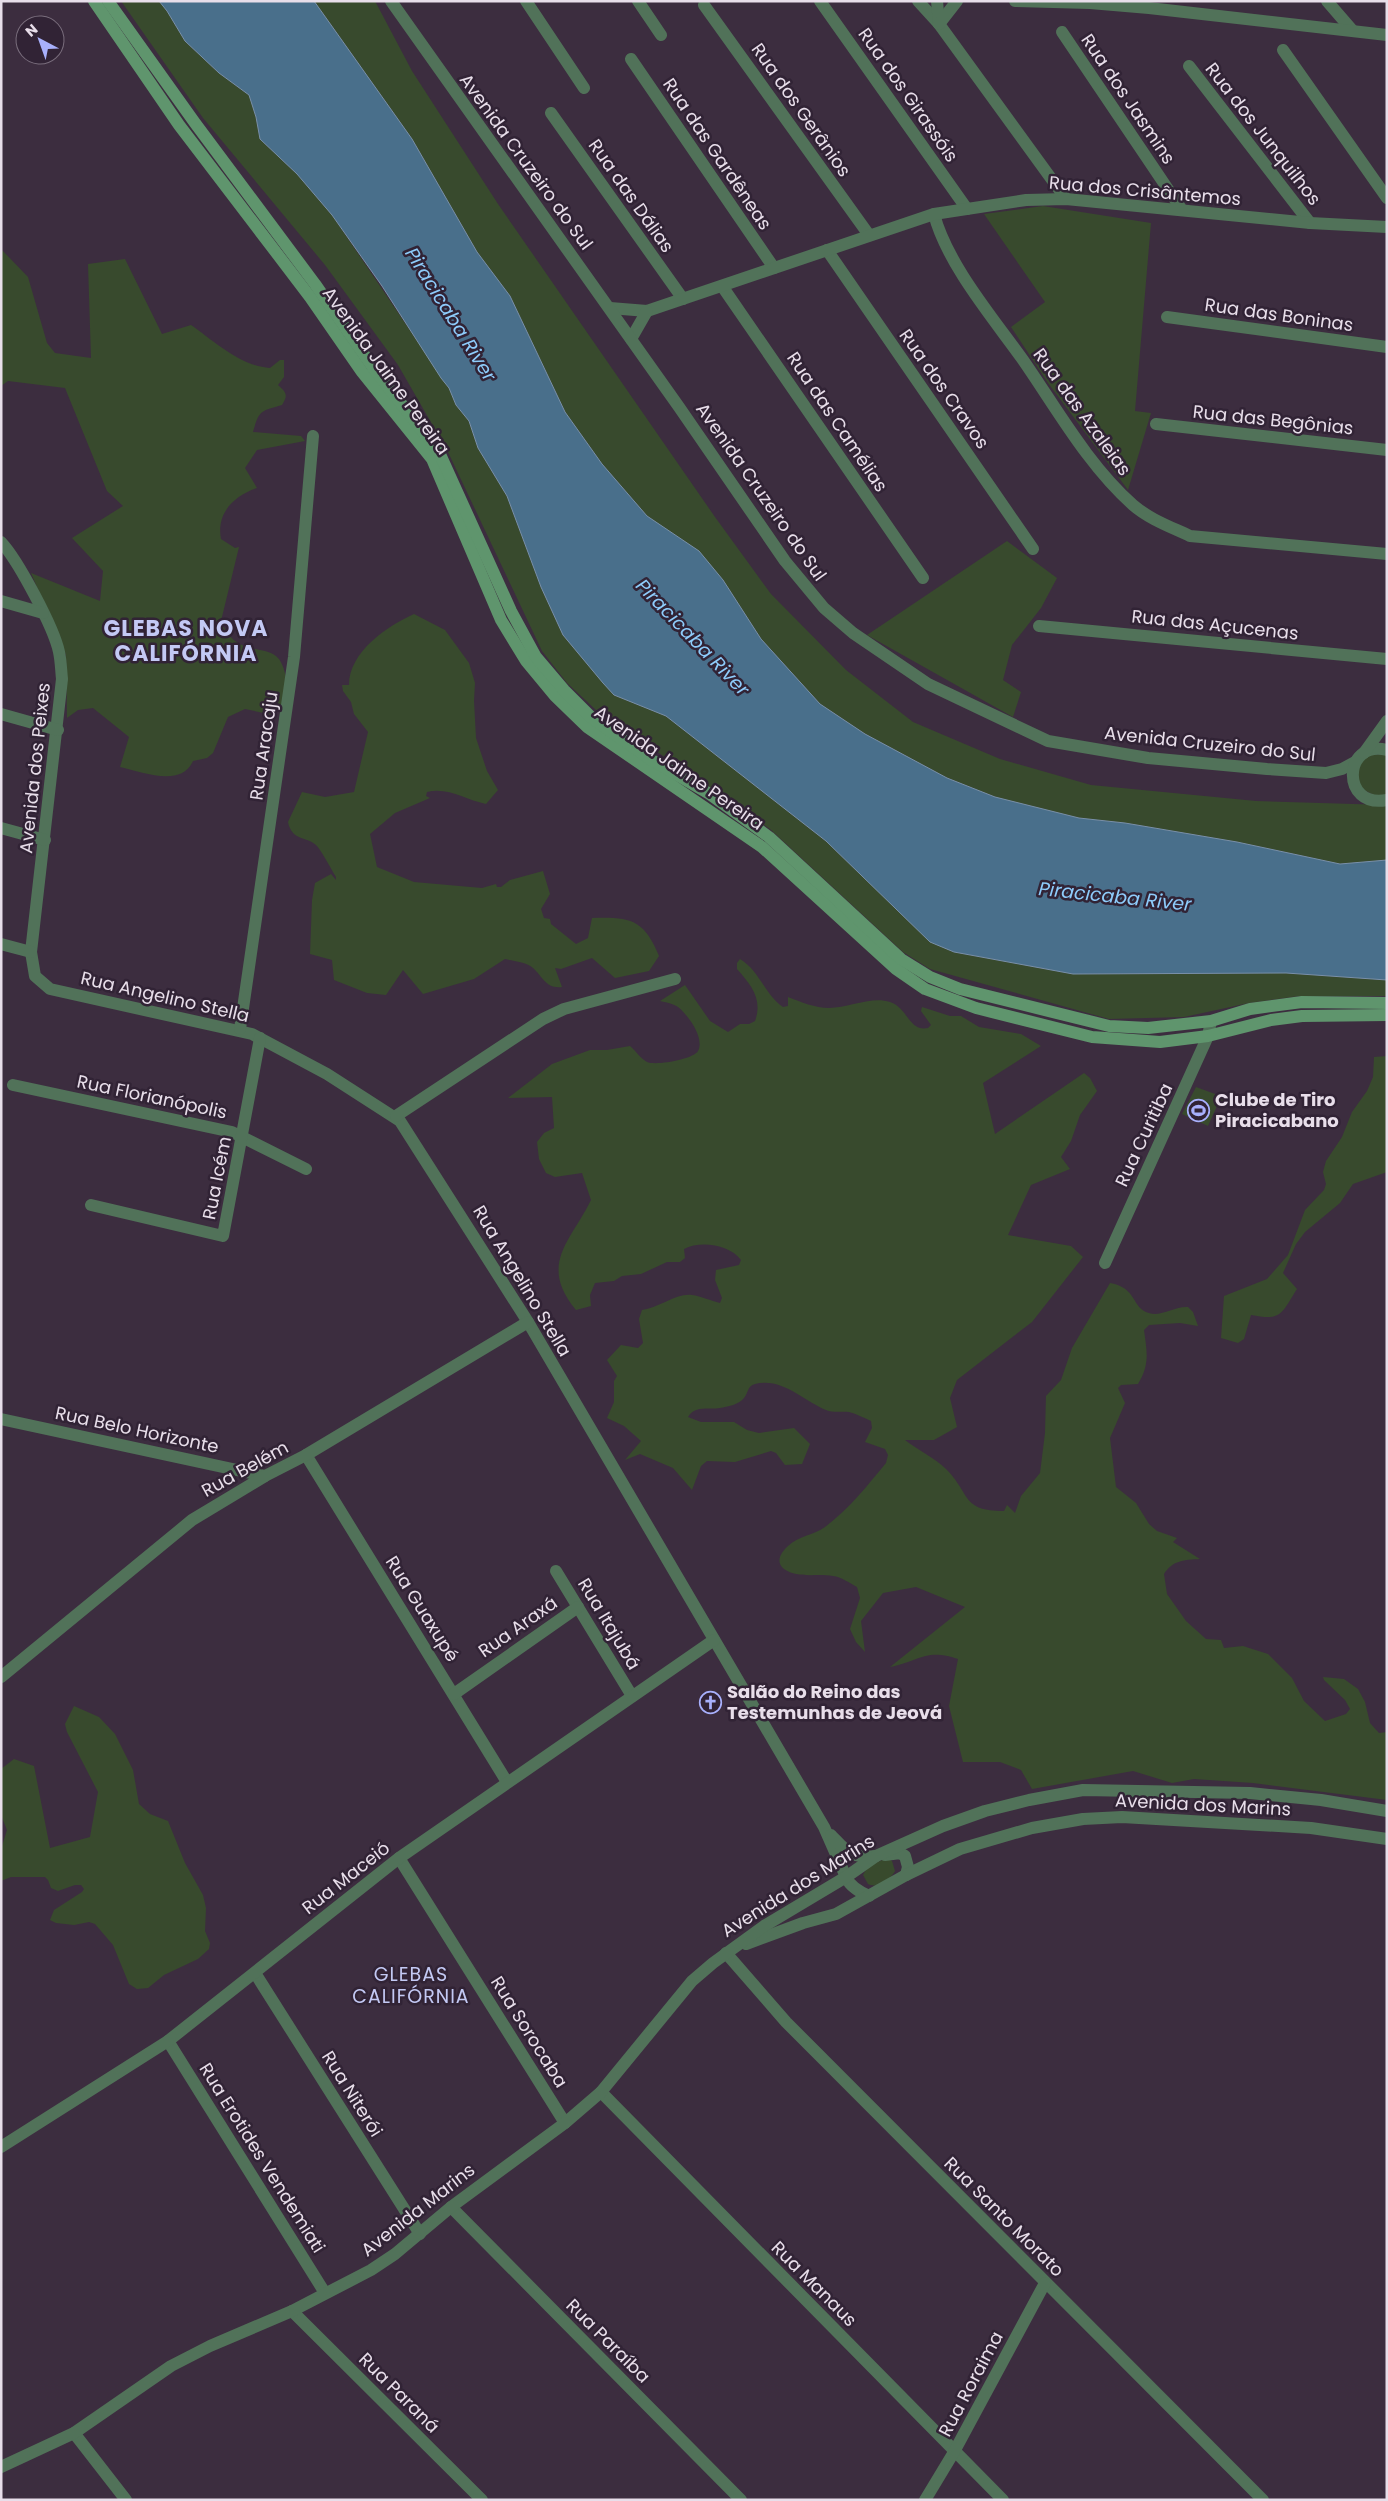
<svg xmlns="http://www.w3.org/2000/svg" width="1388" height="2501" font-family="Poppins,sans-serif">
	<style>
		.green { fill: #384a2d }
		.water { fill: #496f8b; stroke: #7990a8 }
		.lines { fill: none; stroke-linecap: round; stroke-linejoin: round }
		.minor { stroke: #517259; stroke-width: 12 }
		.tertiary { stroke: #517259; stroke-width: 12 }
		.secondary { stroke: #5f956d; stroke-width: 12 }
		.labels { text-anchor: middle; stroke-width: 5; stroke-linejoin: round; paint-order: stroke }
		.street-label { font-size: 18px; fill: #e8deea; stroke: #312335 }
		.poi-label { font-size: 18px; font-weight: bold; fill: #e8deea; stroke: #312335; text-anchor: start }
		.water-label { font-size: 19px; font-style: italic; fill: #8eccfb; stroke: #312335 }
		.neighbourhood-label { font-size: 19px; letter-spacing: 1px; fill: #c3c9f4; stroke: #312335 }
		.district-label { font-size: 22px; font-weight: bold; letter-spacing: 1px; fill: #c3c9f4; stroke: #312335 }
	</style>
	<rect width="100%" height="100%" fill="#3c2d3f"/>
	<g class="green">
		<path d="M121,1H159L167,11L185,41L219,73L249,95L256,117L260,139L297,174L332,215L449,388L456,405L469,421L478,448L507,496L541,587L563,635L614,695L666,716L826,841L930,941L954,952L1073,974L1286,973L1387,980V996H1299L1249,1003L1184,1017L1109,1019L930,969L903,952L770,829L596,710L567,683L542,651L448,452L398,365L325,265L203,118Z"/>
		<path d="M314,1H375L412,71L498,204L715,517L771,594L846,670L913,722L1000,759L1091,785L1256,801L1387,805V860L1340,864L1237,842L1125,823L1079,818L995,797L947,778L865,734L820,704L761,639L723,580L704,558L647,516L602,464L565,412L510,296L477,252L412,139Z"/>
		<path d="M1043,206L1151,223L1135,411L1151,413L1128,490L1048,383L1011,327L1045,302L984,214Z"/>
		<path d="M1,249L28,277L47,343L55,353L91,358L88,264L125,259L162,334L191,325C214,341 240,366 270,368L280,360H284V377L278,385C287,393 288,395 282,405C261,411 259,410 253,432L301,436L305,441L257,450L245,468L257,488C234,496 216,513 221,539L235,548L239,547L221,621C235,658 267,643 279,659C290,675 289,705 273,715L245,709L228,717L213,753L207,758L193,761C181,788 143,772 120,767L129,737L93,708L78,710L67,718L66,655L31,573L100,601L103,571L72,538L123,506L107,491L65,388L8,381L1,386Z"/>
		<path d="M1007,541L1057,578L1041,608L1012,645L1003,680L1021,692L1013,717L867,635Z"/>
		<path d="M414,614L445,630L469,663L475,683L474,701L476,738L487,771L498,790L486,804C465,800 449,787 427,792L426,796L430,798L395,813L370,834L377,867L414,882L482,888L496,884L497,887H501L510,880L543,871L550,894L541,909L544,918L550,919L551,924L576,944L588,938L592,918C630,917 644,919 659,956L649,971L615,978L592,958L561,969L555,968L562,987C546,989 543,977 533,968C527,962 513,961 505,959L474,979L423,994L403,970L386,995L367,993L334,980L332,960L310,954L312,900L315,883L331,874L336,880V877C330,867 324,855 317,846C308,836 292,842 288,822L302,792L325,797L354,792L368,732L354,714L351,702L343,691L342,685H349C349,652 387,626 414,614Z"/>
		<path d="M1387,754V796L1380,798L1360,788L1357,767L1367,755Z"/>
		<path d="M740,959C760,971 764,994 783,1007L788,1006V997C801,1002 815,1008 829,1008C849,1008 871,996 890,1002C908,1008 909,1032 928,1028L931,1025L921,1011L922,1007L950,1016H961L979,1027L1021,1034L1041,1046L983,1083L995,1134L1084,1073L1090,1078L1097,1091L1080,1115L1071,1141L1061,1157L1070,1169L1031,1185L1008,1235L1071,1246L1083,1257L1032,1322L957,1380L950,1398L957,1427L934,1440H905C918,1450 935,1458 946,1469C971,1494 961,1511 1004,1511L1007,1505L1015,1513L1021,1496L1040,1473L1045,1433L1046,1396L1061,1380L1072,1348L1110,1283C1138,1288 1131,1308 1149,1313C1161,1317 1175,1306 1188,1307L1193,1312L1198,1326L1180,1323L1149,1325L1144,1330C1147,1352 1150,1364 1138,1384L1121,1385L1118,1388L1125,1403L1110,1438L1116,1487L1136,1503L1149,1524L1157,1531L1177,1538L1173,1542L1200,1559C1184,1560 1173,1560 1164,1574L1167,1594L1186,1621L1206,1639L1221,1640L1224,1648L1243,1646L1268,1654L1292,1678L1304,1701L1325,1721L1346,1714L1350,1709L1345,1700L1324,1680L1323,1677L1344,1679L1358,1689L1365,1702L1370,1723L1379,1733L1387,1732V1800L1253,1783L1194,1779L1172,1783L1133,1771L1032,1789L1021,1770L1000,1762H963L949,1706L958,1659C926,1648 920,1661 890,1667L965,1607L916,1587L883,1593L861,1621L865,1652L856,1642L850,1629L860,1598L857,1587C850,1583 841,1577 833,1576C817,1573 798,1579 784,1569C775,1562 781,1552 788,1546C798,1536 814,1535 825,1527C849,1509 867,1486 886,1463L888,1455L885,1449L865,1442L872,1428L871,1421C864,1418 857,1414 849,1412C842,1411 833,1413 826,1410C804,1401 782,1377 755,1384C747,1386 749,1392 744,1398C740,1404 727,1407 720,1408C709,1410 695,1405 688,1417L701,1422H734L747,1430L759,1433L794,1428L810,1444L802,1464L785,1465L776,1453L771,1451L735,1462L707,1461L701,1466L692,1490L673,1468L640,1454L625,1460L641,1441L624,1426L607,1418L614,1402V1381L617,1376L607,1360L621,1345L638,1348L643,1343L639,1319L642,1310C659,1308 676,1293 692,1295C701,1296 711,1301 720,1303L722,1298L715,1280L716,1270L739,1265L741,1260C730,1245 701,1240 684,1249L685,1258L680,1262H667L641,1274L622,1276L614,1281L595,1283L590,1295L591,1306L576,1310C538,1264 571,1241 591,1200L582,1173L555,1177L546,1173L539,1159L537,1142L544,1133L554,1128L552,1097L508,1098L552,1064L590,1050H607L630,1046C635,1050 641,1059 647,1062C656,1066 694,1059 698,1051C705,1038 688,1015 678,1007C674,1004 665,1002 660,1001L685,985L710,1021L728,1032L740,1024H749L755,1021C763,999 751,985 737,969V963Z"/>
		<path d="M1387,1056V1172L1353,1184L1340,1203L1305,1232L1296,1244L1283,1273L1297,1289C1281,1314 1282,1321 1251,1315L1244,1339L1238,1343L1221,1338L1224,1296L1267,1279L1288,1255L1305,1210L1324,1190L1326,1184L1323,1172L1326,1161L1342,1137L1352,1112L1367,1091L1373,1077L1374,1057Z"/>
		<path d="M1196,1087L1226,1098L1224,1105L1217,1106L1208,1126L1182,1114Z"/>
		<path d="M74,1706L99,1717L115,1734L133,1770L139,1804L150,1814L168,1821L185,1863L203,1895L206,1908L205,1931L210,1943L209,1949L198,1959L164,1975L148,1988L137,1989L129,1984L113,1945L95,1924L89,1922L74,1925L56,1923L50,1920L54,1910L82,1892L84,1889L81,1885H75L58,1891L51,1888L48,1880L45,1877H11L1,1881V1849L7,1830L1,1815V1769L14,1759L34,1766L50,1848L90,1837L98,1792L67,1732L65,1724Z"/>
		<path d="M888,1859L892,1861L895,1871C890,1880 878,1889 868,1884L863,1875C867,1866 878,1860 888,1859Z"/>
	</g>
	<path class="water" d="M159,1H314L412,139L477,252L510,296L565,412L602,464L647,516L699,551L723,580L761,639L820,704L865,734L947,778L995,797L1079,818L1125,823L1237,842L1340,864L1387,860V980L1286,973L1073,974L954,952L930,942L826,841L666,716L614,695L603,683L563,635L541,587L507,496L478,448L469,421L456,405L449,388L441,378L382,286L332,215L297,174L260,139L256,117L249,95L219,73L185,41L167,11Z"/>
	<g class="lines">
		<g class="minor">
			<path d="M526,1L584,88"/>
			<path d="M638,1L661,35"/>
			<path d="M820,1L967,209"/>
			<path d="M918,1L939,24L1066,199"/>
			<path d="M937,1L939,24"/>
			<path d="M1327,1L1352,30"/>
			<path d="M704,5L869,235"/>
			<path d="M1062,32L1182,210"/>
			<path d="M1283,50L1387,198"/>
			<path d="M631,59L774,268"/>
			<path d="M1189,66L1310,223"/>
			<path d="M551,113L683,299"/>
			<path d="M934,214C947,264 993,318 1023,360C1057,409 1088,465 1133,505C1149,519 1171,527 1190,536L1387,554"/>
			<path d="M827,250L1033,549"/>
			<path d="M722,286L923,578"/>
			<path d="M610,308L647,311L934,214L1026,200L1066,199L1310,223L1387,227"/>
			<path d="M1167,317L1387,347"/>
			<path d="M631,339L647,311"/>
			<path d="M1156,424L1387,450"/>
			<path d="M1,542C18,560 54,628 59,652C61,661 61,670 62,679L31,952L35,976L50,989L252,1034L327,1074L400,1121L528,1322L824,1827L846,1877"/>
			<path d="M1,601L43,613"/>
			<path d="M1039,626L1387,659"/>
			<path d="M1,714L58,730"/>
			<path d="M1,828L45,840"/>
			<path d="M1,944L31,952"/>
			<path d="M240,1029L294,657L313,436"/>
			<path d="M13,1085L232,1132L306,1169"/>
			<path d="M396,1116L543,1019L564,1009L675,979"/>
			<path d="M91,1205L223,1236L260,1038"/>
			<path d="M1105,1263L1208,1036L1211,1021"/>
			<path d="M1,1419L265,1476"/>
			<path d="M306,1455L507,1782"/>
			<path d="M556,1571L632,1696"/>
			<path d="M1,1677L192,1520L265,1476L306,1455L528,1322"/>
			<path d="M454,1694L578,1607"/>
			<path d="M831,1835C848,1853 850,1858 876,1856"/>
			<path d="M399,1858L565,2123"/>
			<path d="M726,1953L786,2022L1263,2500"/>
			<path d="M255,1973L420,2234"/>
			<path d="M168,2041L325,2293"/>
			<path d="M601,2092L1003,2500"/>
			<path d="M1,2147L168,2041L399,1858L714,1640"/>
			<path d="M451,2207L741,2500"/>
			<path d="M292,2311L482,2500"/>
			<path d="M74,2433L126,2500"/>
			<path d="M925,2500L954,2452L1045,2283"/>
		</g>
		<g class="tertiary">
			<path d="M391,1L679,407L785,561L824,608L853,633L928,684L1048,741L1148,758L1267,769L1326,773L1342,769L1355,762"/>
			<path d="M1015,1L1090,3L1149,8L1387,35"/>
			<path d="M939,24L957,1"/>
			<path d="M1387,750C1343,739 1340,809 1387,800"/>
			<path d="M1364,753L1387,721"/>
			<path d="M885,1855L900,1853L905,1856L908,1867L906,1875"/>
			<path d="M846,1877C850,1887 860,1892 869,1896"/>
			<path d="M746,1944L803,1923L836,1914L906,1875L960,1849L1032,1828L1083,1819L1122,1817L1311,1828L1387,1839"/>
			<path d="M1,2467L74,2433L171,2366L210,2346L292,2311L371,2270L395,2254L451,2207L565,2123L601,2092L692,1981L713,1963L764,1926L846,1877L876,1856L943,1826L985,1811L1029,1800L1083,1790L1250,1793L1321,1800L1387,1811"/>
		</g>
		<g class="secondary">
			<path d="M94,1L179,125L310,297L362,372L432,459L501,620L526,661L555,696L587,727L762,847L896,969L925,989L976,1008L1092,1037L1160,1042L1208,1036L1271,1020L1302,1016L1387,1015"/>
			<path d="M108,1L195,123L315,284L374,369L439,452L511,611L536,657L564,690L592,718L650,759L708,793L769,837L901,959L930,977L960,989L1109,1026L1148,1028L1211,1021L1250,1009L1302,1002L1387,1003"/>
		</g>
	</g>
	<defs>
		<symbol id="stadium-ring" viewBox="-11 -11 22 22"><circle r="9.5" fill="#312335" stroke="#a8b0fc" stroke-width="1.5"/><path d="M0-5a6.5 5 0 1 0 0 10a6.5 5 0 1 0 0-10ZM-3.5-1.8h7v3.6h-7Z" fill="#a8b0fc"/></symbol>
		<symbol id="church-ring" viewBox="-11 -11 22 22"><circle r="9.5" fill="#312335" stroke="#a8b0fc" stroke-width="1.5"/><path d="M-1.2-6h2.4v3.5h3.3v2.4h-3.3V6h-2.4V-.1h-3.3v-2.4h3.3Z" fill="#a8b0fc"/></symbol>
	</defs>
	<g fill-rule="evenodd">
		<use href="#stadium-ring" x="1186" y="1098" width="25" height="25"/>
		<use href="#church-ring" x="698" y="1690" width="25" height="25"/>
	</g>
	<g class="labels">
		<g class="street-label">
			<text transform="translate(908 95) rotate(55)" y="6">Rua dos Girassóis</text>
			<text transform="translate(1128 99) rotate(56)" y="6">Rua dos Jasmins</text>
			<text transform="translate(801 110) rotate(55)" y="6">Rua dos Gerânios</text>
			<text transform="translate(1263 134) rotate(52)" y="6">Rua dos Junquilhos</text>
			<text transform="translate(717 154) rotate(56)" y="6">Rua das Gardêneas</text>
			<text transform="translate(526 162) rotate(54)" y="6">Avenida Cruzeiro do Sul</text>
			<text transform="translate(1145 191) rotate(5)" y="6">Rua dos Crisântemos</text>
			<text transform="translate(631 196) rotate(55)" y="6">Rua das Dálias</text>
			<text transform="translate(1279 315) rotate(8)" y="6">Rua das Boninas</text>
			<text transform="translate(386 371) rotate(54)" y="6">Avenida Jaime Pereira</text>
			<text transform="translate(944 389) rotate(55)" y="6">Rua dos Cravos</text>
			<text transform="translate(1082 412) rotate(54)" y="6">Rua das Azaleias</text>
			<text transform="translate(1273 420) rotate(6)" y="6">Rua das Begônias</text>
			<text transform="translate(837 422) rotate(56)" y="6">Rua das Camélias</text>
			<text transform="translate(761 492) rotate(55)" y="6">Avenida Cruzeiro do Sul</text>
			<text transform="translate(1215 625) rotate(6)" y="6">Rua das Açucenas</text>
			<text transform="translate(1210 744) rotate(6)" y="6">Avenida Cruzeiro do Sul</text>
			<text transform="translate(264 746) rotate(-82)" y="6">Rua Aracaju</text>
			<text transform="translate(35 768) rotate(-84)" y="6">Avenida dos Peixes</text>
			<text transform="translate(679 768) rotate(35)" y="6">Avenida Jaime Pereira</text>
			<text transform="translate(165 997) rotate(13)" y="6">Rua Angelino Stella</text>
			<text transform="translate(152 1097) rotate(12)" y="6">Rua Florianópolis</text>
			<text transform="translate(1144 1135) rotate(-65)" y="6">Rua Curitiba</text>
			<text transform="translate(217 1178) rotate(-79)" y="6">Rua Icém</text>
			<text transform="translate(522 1281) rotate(59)" y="6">Rua Angelino Stella</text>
			<text transform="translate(137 1430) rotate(12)" y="6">Rua Belo Horizonte</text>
			<text transform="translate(245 1469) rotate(-29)" y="6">Rua Belém</text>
			<text transform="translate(422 1609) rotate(58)" y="6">Rua Guaxupé</text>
			<text transform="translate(609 1624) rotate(59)" y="6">Rua Itajubá</text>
			<text transform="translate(518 1627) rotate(-35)" y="6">Rua Araxá</text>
			<text transform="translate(1203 1805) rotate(3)" y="6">Avenida dos Marins</text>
			<text transform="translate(346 1878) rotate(-38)" y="6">Rua Maceió</text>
			<text transform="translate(798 1886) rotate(-32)" y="6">Avenida dos Marins</text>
			<text transform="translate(529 2032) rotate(58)" y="6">Rua Sorocaba</text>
			<text transform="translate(352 2094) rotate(58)" y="6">Rua Niterói</text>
			<text transform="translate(262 2158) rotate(58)" y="6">Rua Erotides Vendemiati</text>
			<text transform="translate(418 2210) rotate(-38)" y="6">Avenida Marins</text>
			<text transform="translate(1004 2217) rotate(45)" y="6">Rua Santo Morato</text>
			<text transform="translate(814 2284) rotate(45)" y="6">Rua Manaus</text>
			<text transform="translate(608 2341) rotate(45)" y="6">Rua Paraíba</text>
			<text transform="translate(971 2384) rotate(-62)" y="6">Rua Roraima</text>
			<text transform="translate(399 2393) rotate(45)" y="6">Rua Paraná</text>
		</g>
		<g class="poi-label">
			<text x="1215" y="1106">Clube de Tiro<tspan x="1215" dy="21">Piracicabano</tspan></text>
			<text x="727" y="1698">Salão do Reino das<tspan x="727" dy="21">Testemunhas de Jeová</tspan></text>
		</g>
		<g class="water-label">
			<text transform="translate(451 314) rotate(58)" y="7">Piracicaba River</text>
			<text transform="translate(693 637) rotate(46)" y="7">Piracicaba River</text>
			<text transform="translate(1115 896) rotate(6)" y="7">Piracicaba River</text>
		</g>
		<g class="neighbourhood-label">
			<text x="411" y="1981">GLEBAS<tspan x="411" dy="22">CALIFÓRNIA</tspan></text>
		</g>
		<g class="district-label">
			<text x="186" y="636">GLEBAS NOVA<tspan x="186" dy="25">CALIFÓRNIA</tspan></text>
		</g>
	</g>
	<rect width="1388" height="2501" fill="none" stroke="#e8deea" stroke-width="5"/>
	<g transform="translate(40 40) rotate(319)"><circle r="24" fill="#312335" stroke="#7a6e7d"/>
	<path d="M0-4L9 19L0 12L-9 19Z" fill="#a8b0fc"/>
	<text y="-8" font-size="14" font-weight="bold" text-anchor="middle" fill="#e8deea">N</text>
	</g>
</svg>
